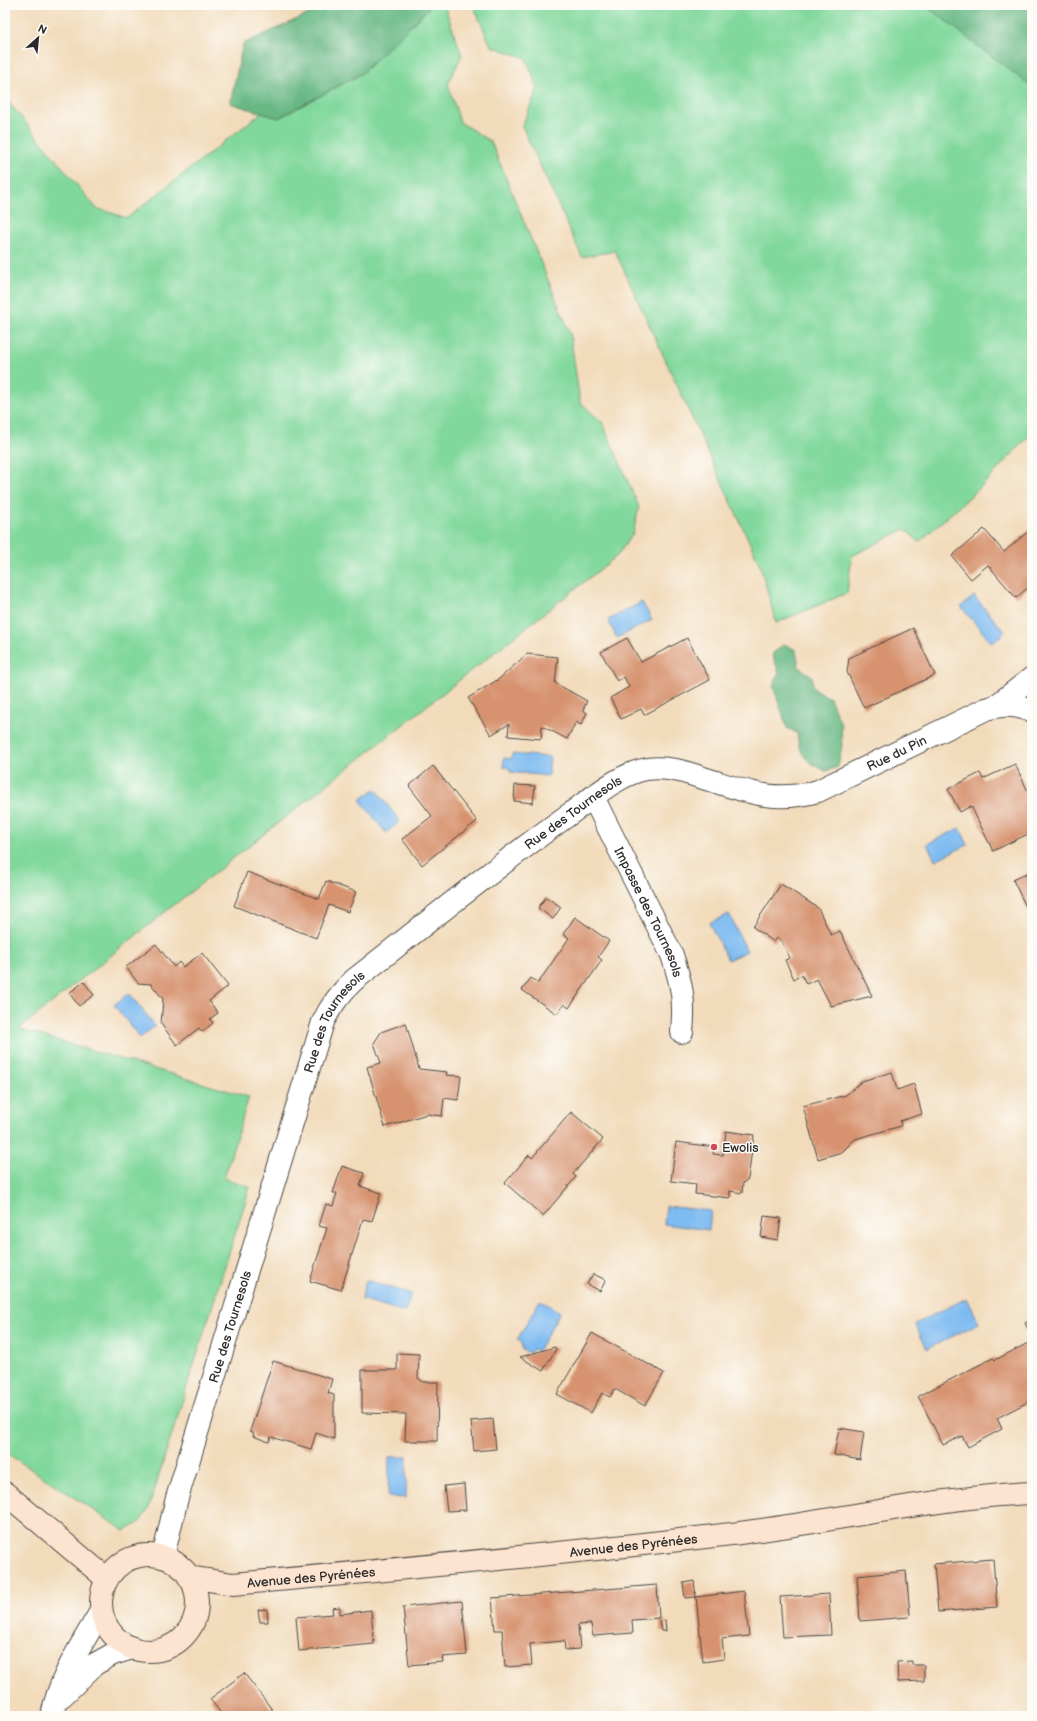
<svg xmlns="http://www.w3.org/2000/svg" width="1037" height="1721" font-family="'Balsamiq Sans',sans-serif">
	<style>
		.green { fill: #81d89c; stroke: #568264 }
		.forest { fill: #68b884; stroke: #4a7258 }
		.water { fill: #7ebbf1; stroke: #54738e }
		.building { fill: #d79370 }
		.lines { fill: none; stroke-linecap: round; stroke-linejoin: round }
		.street-casing { stroke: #494541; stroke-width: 24 }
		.secondary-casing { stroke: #494541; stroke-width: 24 }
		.street { stroke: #fff; stroke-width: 22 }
		.secondary { stroke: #fde4d0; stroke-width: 22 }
		.poi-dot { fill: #d1495b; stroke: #fdfcf7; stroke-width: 1.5 }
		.labels { text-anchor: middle; stroke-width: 3; stroke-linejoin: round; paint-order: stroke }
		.street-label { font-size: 13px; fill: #2b2b2b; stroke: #fdfcf7 }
		.poi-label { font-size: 13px; fill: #2b2b2b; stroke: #fdfcf7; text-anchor: start }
	</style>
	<rect width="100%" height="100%" fill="#fdfcf7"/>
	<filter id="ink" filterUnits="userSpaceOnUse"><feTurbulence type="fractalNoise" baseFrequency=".025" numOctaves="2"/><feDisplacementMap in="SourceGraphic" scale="8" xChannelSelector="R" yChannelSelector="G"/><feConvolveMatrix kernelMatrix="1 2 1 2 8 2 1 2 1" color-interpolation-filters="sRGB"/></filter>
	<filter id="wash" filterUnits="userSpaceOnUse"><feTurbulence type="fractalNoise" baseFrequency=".012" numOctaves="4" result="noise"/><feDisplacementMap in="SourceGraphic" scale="16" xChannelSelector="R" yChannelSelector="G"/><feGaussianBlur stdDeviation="0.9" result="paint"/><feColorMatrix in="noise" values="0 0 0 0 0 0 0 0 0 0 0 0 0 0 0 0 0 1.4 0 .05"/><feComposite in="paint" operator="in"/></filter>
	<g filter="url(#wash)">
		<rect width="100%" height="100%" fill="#f2dbbb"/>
		<g class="green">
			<path d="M432,5H444L462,55L448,84L460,122L491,142L570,333L580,402L602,422L639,507L633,533L617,556L174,905L19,1029L249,1097L224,1178L250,1187L148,1510L139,1523L125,1531L5,1452V98L96,208L127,218L261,113L279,118L361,74Z"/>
			<path d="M473,5H925L1032,87V433L983,485L919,542L905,529L852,556L847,593L776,623L760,565L615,251L582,257L522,126L538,88L526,58L491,46Z"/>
		</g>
		<g class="forest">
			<path d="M328,5H432L361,74L278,118L230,103L243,44Z"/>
			<path d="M925,5H1032V87Z"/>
			<path d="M784,644L796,650L799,667L812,676L813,688L830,698L841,724L842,746L838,767L826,771C806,763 799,754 797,733L787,728L773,686L779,673L772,654Z"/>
		</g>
		<g class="water">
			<path d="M974,596L1005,632L992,643L961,607Z"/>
			<path d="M642,602L652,620L617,638L608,620Z"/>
			<path d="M512,754L550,757L548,776L510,772V768L503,767L504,758L511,759Z"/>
			<path d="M375,789L400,821L386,833L360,800Z"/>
			<path d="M960,828L968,845L935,860L927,844Z"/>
			<path d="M729,914L747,951L728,960L709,923Z"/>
			<path d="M129,993L155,1026L140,1038L114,1005Z"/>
			<path d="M666,1206L711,1211L709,1230L664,1224Z"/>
			<path d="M366,1280L411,1294L405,1312L361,1299Z"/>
			<path d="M967,1298L979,1323L927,1349L915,1324Z"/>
			<path d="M540,1300L560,1312L538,1351L534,1349L530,1353L522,1350L521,1342L517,1340Z"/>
			<path d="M389,1457H407L406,1498L388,1497Z"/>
		</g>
		<g id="blocks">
			<g class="building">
				<path d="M1032,528V584L1016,598L988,565L971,579L952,556L984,529L1004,552Z"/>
				<path d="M913,628L935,675L864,708L847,672L849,658Z"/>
				<path d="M627,638L641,662L687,638L710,680L644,715L641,709L621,719L610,698L629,687L624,677L617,681L601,652Z"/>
				<path d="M527,654L558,657L555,683L587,701L583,710L587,713L581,725L576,722L567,739L542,726L541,739L508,736L509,724L491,735L468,698L499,679Z"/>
				<path d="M1015,764L1032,800V832L993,851L971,806L960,812L948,789L980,773L983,779Z"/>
				<path d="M433,766L477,821L422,865L402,839L432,816L409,786Z"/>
				<path d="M515,785L535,786L533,803L514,801Z"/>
				<path d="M1032,871V919L1013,880Z"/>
				<path d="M247,872L319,899L326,881L356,892L348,912L329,905L316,938L234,906Z"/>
				<path d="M781,884L818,908L831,935L840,931L872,996L831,1006L817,979L806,984L802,975L794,979L785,960L790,958L781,940L777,938L774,942L753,927Z"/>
				<path d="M546,897L561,907L553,919L538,908Z"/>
				<path d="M575,917L609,941L598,957L602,960L569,1008L564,1004L557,1014L522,990L531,978L538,983L569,938L563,934Z"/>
				<path d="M156,944L174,967L179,962L183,967L202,953L228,986L209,1001L218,1013L210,1019L213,1023L202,1032L199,1028L177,1045L161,1024L163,999L151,984L138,983L126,967Z"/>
				<path d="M84,982L94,995L79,1006L69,993Z"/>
				<path d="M406,1023L419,1069L447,1072L446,1075L461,1076L458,1100L444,1098L442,1116L427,1114L385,1127L367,1067L381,1063L374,1043L381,1032Z"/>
				<path d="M892,1072L897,1090L914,1084L922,1114L900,1121L901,1126L855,1139L842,1152L818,1159L803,1106L846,1095L862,1081Z"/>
				<path d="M571,1112L603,1139L573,1174L576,1177L543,1216L505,1183L529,1155L532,1158Z"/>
				<path d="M726,1131L754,1135L748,1179L743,1183L742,1193L730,1191V1198L695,1194L696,1184L671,1181L676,1142L714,1147L713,1154L723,1155Z"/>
				<path d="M342,1166L364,1173L360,1186L381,1193L372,1221L363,1219L341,1290L310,1281L327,1228L319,1226L326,1204L333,1206L337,1193H333Z"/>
				<path d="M764,1216L781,1218L778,1240L761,1237Z"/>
				<path d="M593,1274L606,1280L600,1291L587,1284Z"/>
				<path d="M1032,1319V1338L1025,1323Z"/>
				<path d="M592,1333L664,1373L645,1406L615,1389L610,1397L602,1393L591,1413L557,1394Z"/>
				<path d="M1032,1341V1400L997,1418L1002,1429L968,1447L962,1436L943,1445L918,1396L993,1358L995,1360Z"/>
				<path d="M555,1347L556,1349L543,1371L520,1357Z"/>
				<path d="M397,1353L419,1354L418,1378L423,1382H438L437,1441H405L406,1414L362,1413V1370H397Z"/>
				<path d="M273,1361L332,1379L328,1393L334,1395V1439L316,1433L311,1449L271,1437L269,1442L253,1436L254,1433L250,1431Z"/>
				<path d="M493,1419L496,1449L474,1451L471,1421Z"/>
				<path d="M839,1428L864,1432L860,1460L834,1455Z"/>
				<path d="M464,1484L466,1510L447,1511L444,1486Z"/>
				<path d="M993,1559L997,1607L938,1612L934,1564Z"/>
				<path d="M906,1571L910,1614L909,1617L860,1621L857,1576Z"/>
				<path d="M694,1581L696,1597L744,1591L749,1636L722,1639L724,1659L703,1662L696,1597L685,1598L683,1583Z"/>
				<path d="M657,1585L659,1618L632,1620L633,1633L593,1636L591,1624L578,1625L580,1649L565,1650L564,1641L530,1644L532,1665L505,1667L502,1630H495L492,1598Z"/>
				<path d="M829,1594L831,1635L783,1637L780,1597Z"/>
				<path d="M462,1601L467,1655L442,1657L443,1662L409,1665L403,1607Z"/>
				<path d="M340,1607V1614L371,1610L374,1644L299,1651L296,1617L333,1614L332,1608Z"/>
				<path d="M267,1609L268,1622H260L258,1610Z"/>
				<path d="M665,1620L666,1631H661L659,1621Z"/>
				<path d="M912,1661V1665H924V1681L898,1682L897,1662Z"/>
				<path d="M244,1673L277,1716H223L210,1699Z"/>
			</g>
		</g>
	</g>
	<g filter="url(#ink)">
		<use href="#blocks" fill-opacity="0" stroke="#494541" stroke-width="1"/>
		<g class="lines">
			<defs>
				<g id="street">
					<path d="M996,706L1032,678"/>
					<path id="s1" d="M593,797L672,955C682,985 685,1000 682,1032"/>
					<path id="s2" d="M163,1557L177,1498L323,1022C331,1005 340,993 354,980C424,925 494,868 567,816C591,799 618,774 647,769C667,766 685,772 703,778C746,791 773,804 818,791L986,709C1003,704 1016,705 1032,711"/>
					<path d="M62,1696L95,1664L113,1654L132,1648"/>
					<path d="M52,1716C59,1678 82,1644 101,1611"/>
				</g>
				<g id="secondary">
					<path d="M5,1493L107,1579"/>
					<circle cx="149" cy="1603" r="48"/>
					<path id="s3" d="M189,1577L233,1584C402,1569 571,1553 740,1533C836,1521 935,1497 1032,1493"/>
				</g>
			</defs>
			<use href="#street" class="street-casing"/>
			<use href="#secondary" class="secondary-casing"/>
			<use href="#street" class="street"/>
			<use href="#secondary" class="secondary"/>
		</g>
	</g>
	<circle class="poi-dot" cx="714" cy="1147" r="4"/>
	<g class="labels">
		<g class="street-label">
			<text dy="5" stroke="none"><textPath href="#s2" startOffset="1236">Rue du Pin</textPath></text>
			<text dy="5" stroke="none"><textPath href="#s2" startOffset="887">Rue des Tournesols</textPath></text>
			<text dy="5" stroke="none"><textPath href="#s1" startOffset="128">Impasse des Tournesols</textPath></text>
			<text dy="5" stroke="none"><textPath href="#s2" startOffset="564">Rue des Tournesols</textPath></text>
			<text dy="5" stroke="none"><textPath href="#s2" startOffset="240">Rue des Tournesols</textPath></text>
			<text dy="5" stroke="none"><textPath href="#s3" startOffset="447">Avenue des Pyrénées</textPath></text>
			<text dy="5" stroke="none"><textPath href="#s3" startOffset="123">Avenue des Pyrénées</textPath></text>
		</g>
		<g class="poi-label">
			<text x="722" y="1152">Ewolis</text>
		</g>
	</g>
	<rect width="1037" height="1721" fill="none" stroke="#fdfcf7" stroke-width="20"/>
	<g transform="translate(38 38) rotate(27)" stroke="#fdfcf7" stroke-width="3" paint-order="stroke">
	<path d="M0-3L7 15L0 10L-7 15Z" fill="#2b2b2b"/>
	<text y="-6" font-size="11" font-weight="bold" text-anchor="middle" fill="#2b2b2b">N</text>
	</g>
</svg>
